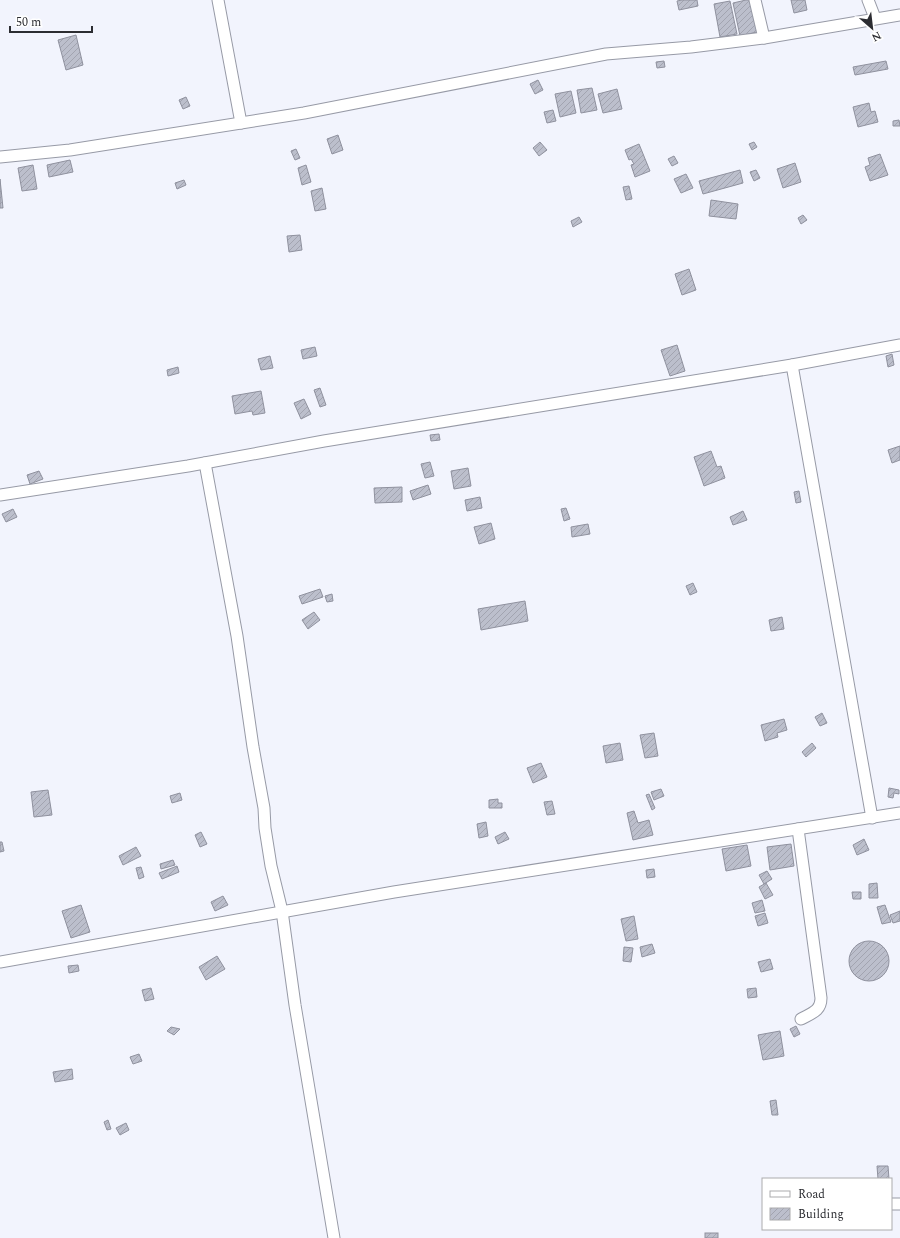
<svg xmlns="http://www.w3.org/2000/svg" width="900" height="1238" font-family="Spectral,serif">
	<style>
		.building { fill: url(#building-hatch); stroke: #8f919e }
		.lines { fill: none; stroke-linecap: round; stroke-linejoin: round }
		.minor-casing { stroke: #979aa6; stroke-width: 13 }
		.minor { stroke: #fff; stroke-width: 11 }
	</style>
	<defs>
		<pattern id="building-hatch" width="6" height="6" patternUnits="userSpaceOnUse"><rect width="6" height="6" fill="#bcbfcc"/><path d="M-1 1l2-2M0 6l6-6M5 7l2-2" fill="none" stroke="#a2a4b0"/></pattern>
	</defs>
	<rect width="100%" height="100%" fill="#f2f4fd"/>
	<g class="building">
		<path d="M682,0H697L698,6L679,10L677,1Z"/>
		<path d="M746,0H751L757,32L740,36L733,3Z"/>
		<path d="M791,0H805L807,10L794,13Z"/>
		<path d="M730,1L737,34L720,37L714,4Z"/>
		<path d="M76,35L83,65L66,70L58,40Z"/>
		<path d="M664,61L665,67L657,68L656,62Z"/>
		<path d="M886,61L888,69L855,75L853,67Z"/>
		<path d="M538,80L543,90L535,94L530,84Z"/>
		<path d="M592,88L597,110L581,113L577,90Z"/>
		<path d="M617,89L622,109L603,113L598,94Z"/>
		<path d="M571,91L576,113L560,117L555,94Z"/>
		<path d="M186,97L190,106L183,109L179,100Z"/>
		<path d="M869,103L871,112L875,111L878,122L858,127L853,107Z"/>
		<path d="M553,110L556,121L547,123L544,112Z"/>
		<path d="M899,120L900,126H893V121Z"/>
		<path d="M338,135L343,150L332,154L327,139Z"/>
		<path d="M540,142L547,150L539,156L533,148Z"/>
		<path d="M754,142L757,147L752,150L749,144Z"/>
		<path d="M639,144L650,171L635,177L631,165L634,164L631,159L629,160L625,150Z"/>
		<path d="M296,149L300,158L295,160L291,151Z"/>
		<path d="M880,154L888,175L870,181L865,167L870,165L868,158Z"/>
		<path d="M674,156L678,163L672,166L668,159Z"/>
		<path d="M70,160L73,172L49,177L47,165Z"/>
		<path d="M795,163L801,182L783,188L777,169Z"/>
		<path d="M33,165L37,189L22,191L18,168Z"/>
		<path d="M306,165L311,182L302,185L298,168Z"/>
		<path d="M740,170L743,183L703,194L699,181Z"/>
		<path d="M756,170L760,178L754,181L750,172Z"/>
		<path d="M686,174L693,188L681,193L674,179Z"/>
		<path d="M0,179L3,208H0Z"/>
		<path d="M184,180L186,185L177,189L175,183Z"/>
		<path d="M629,186L632,199L626,200L623,187Z"/>
		<path d="M322,188L326,209L315,211L311,191Z"/>
		<path d="M711,200L738,204L736,219L709,216Z"/>
		<path d="M803,215L807,220L801,224L798,218Z"/>
		<path d="M579,217L582,222L573,227L571,221Z"/>
		<path d="M300,235L302,250L289,252L287,236Z"/>
		<path d="M689,269L696,290L682,295L675,274Z"/>
		<path d="M677,345L685,371L670,376L661,350Z"/>
		<path d="M315,347L317,356L303,359L301,350Z"/>
		<path d="M892,354L894,365L888,367L886,356Z"/>
		<path d="M270,356L273,368L261,370L258,359Z"/>
		<path d="M178,367L179,373L168,376L167,370Z"/>
		<path d="M320,388L326,405L320,407L314,390Z"/>
		<path d="M261,391L265,413L253,415L252,411L235,414L232,396Z"/>
		<path d="M304,399L311,414L301,419L294,403Z"/>
		<path d="M439,434L440,440L431,441L430,435Z"/>
		<path d="M900,446V460L892,463L888,450Z"/>
		<path d="M711,451L717,467L721,466L725,478L704,486L694,457Z"/>
		<path d="M430,462L434,476L425,478L421,464Z"/>
		<path d="M468,468L471,486L454,489L451,471Z"/>
		<path d="M39,471L43,479L30,484L27,475Z"/>
		<path d="M428,485L431,494L413,500L410,491Z"/>
		<path d="M402,487V502L375,503L374,488Z"/>
		<path d="M799,491L801,502L796,503L794,492Z"/>
		<path d="M480,497L482,508L467,511L465,500Z"/>
		<path d="M566,508L570,519L564,521L561,509Z"/>
		<path d="M13,509L17,517L6,522L2,514Z"/>
		<path d="M743,511L747,520L733,525L730,517Z"/>
		<path d="M491,523L495,539L479,544L474,527Z"/>
		<path d="M588,524L590,534L572,537L571,527Z"/>
		<path d="M693,583L697,592L690,595L686,586Z"/>
		<path d="M320,589L323,597L302,604L299,596Z"/>
		<path d="M332,594L333,601L327,602L325,596Z"/>
		<path d="M525,601L528,621L481,630L478,609Z"/>
		<path d="M314,612L320,620L308,629L302,620Z"/>
		<path d="M782,617L784,629L771,631L769,620Z"/>
		<path d="M822,713L827,723L820,726L815,717Z"/>
		<path d="M784,719L787,730L777,733L778,737L765,741L761,725Z"/>
		<path d="M654,733L658,756L645,758L640,735Z"/>
		<path d="M620,743L623,760L606,763L603,746Z"/>
		<path d="M812,743L816,748L806,757L802,752Z"/>
		<path d="M541,763L547,777L533,783L527,768Z"/>
		<path d="M889,788L899,790V794L894,793L893,798L888,797Z"/>
		<path d="M661,789L664,796L654,800L651,792Z"/>
		<path d="M48,790L52,815L34,817L31,792Z"/>
		<path d="M180,793L182,800L172,803L170,796Z"/>
		<path d="M649,794L655,808L652,810L646,795Z"/>
		<path d="M498,799V803H502V808H489V800Z"/>
		<path d="M552,801L555,814L547,815L544,802Z"/>
		<path d="M634,811L638,823L649,820L653,835L633,840L627,813Z"/>
		<path d="M486,822L488,836L479,838L477,824Z"/>
		<path d="M201,832L207,844L200,847L195,835Z"/>
		<path d="M505,832L509,839L498,844L495,837Z"/>
		<path d="M864,839L869,850L857,855L853,845Z"/>
		<path d="M0,842H2L4,851L0,852Z"/>
		<path d="M791,844L794,866L770,870L767,847Z"/>
		<path d="M747,845L751,866L726,871L722,849Z"/>
		<path d="M136,847L141,856L123,865L119,856Z"/>
		<path d="M173,860L175,865L161,869L160,864Z"/>
		<path d="M177,866L179,872L162,879L159,873Z"/>
		<path d="M141,867L144,877L139,879L136,868Z"/>
		<path d="M654,869L655,877L647,878L646,870Z"/>
		<path d="M767,871L772,879L764,884L759,875Z"/>
		<path d="M766,883L773,895L765,899L759,887Z"/>
		<path d="M877,883L878,898H869V884Z"/>
		<path d="M852,892H861V899H853Z"/>
		<path d="M223,896L228,905L215,911L211,902Z"/>
		<path d="M762,900L765,911L755,913L752,903Z"/>
		<path d="M81,905L90,932L71,938L62,911Z"/>
		<path d="M885,905L891,922L882,924L877,907Z"/>
		<path d="M900,911V921L893,923L890,915Z"/>
		<path d="M765,913L768,923L758,926L755,916Z"/>
		<path d="M634,916L638,939L626,941L621,919Z"/>
		<circle cx="869" cy="961" r="20"/>
		<path d="M652,944L655,953L642,957L640,947Z"/>
		<path d="M624,947L633,948L631,962L623,961Z"/>
		<path d="M217,956L225,969L206,980L199,967Z"/>
		<path d="M770,959L773,969L761,972L758,962Z"/>
		<path d="M78,965L79,971L69,973L68,966Z"/>
		<path d="M151,988L154,999L145,1001L142,990Z"/>
		<path d="M756,988L757,997L748,998L747,989Z"/>
		<path d="M796,1026L800,1034L794,1037L790,1029Z"/>
		<path d="M171,1027L180,1029L174,1035L167,1031Z"/>
		<path d="M780,1031L784,1056L763,1060L758,1035Z"/>
		<path d="M139,1054L142,1061L133,1064L130,1057Z"/>
		<path d="M72,1069L73,1079L55,1082L53,1072Z"/>
		<path d="M776,1100L778,1115H772L770,1101Z"/>
		<path d="M108,1120L111,1129L107,1130L104,1122Z"/>
		<path d="M126,1123L129,1130L120,1135L116,1128Z"/>
		<path d="M877,1166H888L889,1179H878Z"/>
		<rect x="705" y="1233" width="13" height="5"/>
	</g>
	<g class="lines">
		<defs>
			<g id="minor">
				<path d="M218,0L241,123"/>
				<path d="M755,0L764,38"/>
				<path d="M868,0L875,18"/>
				<path d="M0,157L70,150L304,113L606,54L691,47L764,38L900,15"/>
				<path d="M792,365L872,818"/>
				<path d="M205,463L237,636L253,747L264,808L265,828L271,866L282,911L295,1005L334,1238"/>
				<path d="M0,495L188,466L324,441L792,365L900,345"/>
				<path d="M798,829L821,998C821,1011 812,1013 801,1019"/>
				<path d="M0,962L394,892L900,813"/>
				<path d="M891,1204H900"/>
			</g>
		</defs>
		<use href="#minor" class="minor-casing"/>
		<use href="#minor" class="minor"/>
	</g>
	<rect x="762" y="1178" width="130" height="52" fill="#ffffff" stroke="#ababad"/>
	<rect x="770" y="1191" width="20" height="6" fill="#ffffff" stroke="#ababad"/>
	<text x="798" y="1198" font-size="12" fill="#2c2d32">Road</text>
	<rect x="770" y="1208" width="20" height="12" fill="url(#building-hatch)" stroke="#ababad"/>
	<text x="798" y="1218" font-size="12" fill="#2c2d32">Building</text>
	<g transform="translate(872 28) rotate(152)" stroke="#ffffff" stroke-width="3" paint-order="stroke">
	<path d="M0-3L7 15L0 10L-7 15Z" fill="#2c2d32"/>
	<text y="-6" font-size="11" font-weight="bold" text-anchor="middle" fill="#2c2d32">N</text>
	</g>
	<path d="M10 26v6h82v-6" fill="none" stroke="#2c2d32" stroke-width="2"/>
	<text x="16" y="26" font-size="12" fill="#2c2d32" stroke="#ffffff" stroke-width="3" paint-order="stroke">50 m</text>
</svg>
